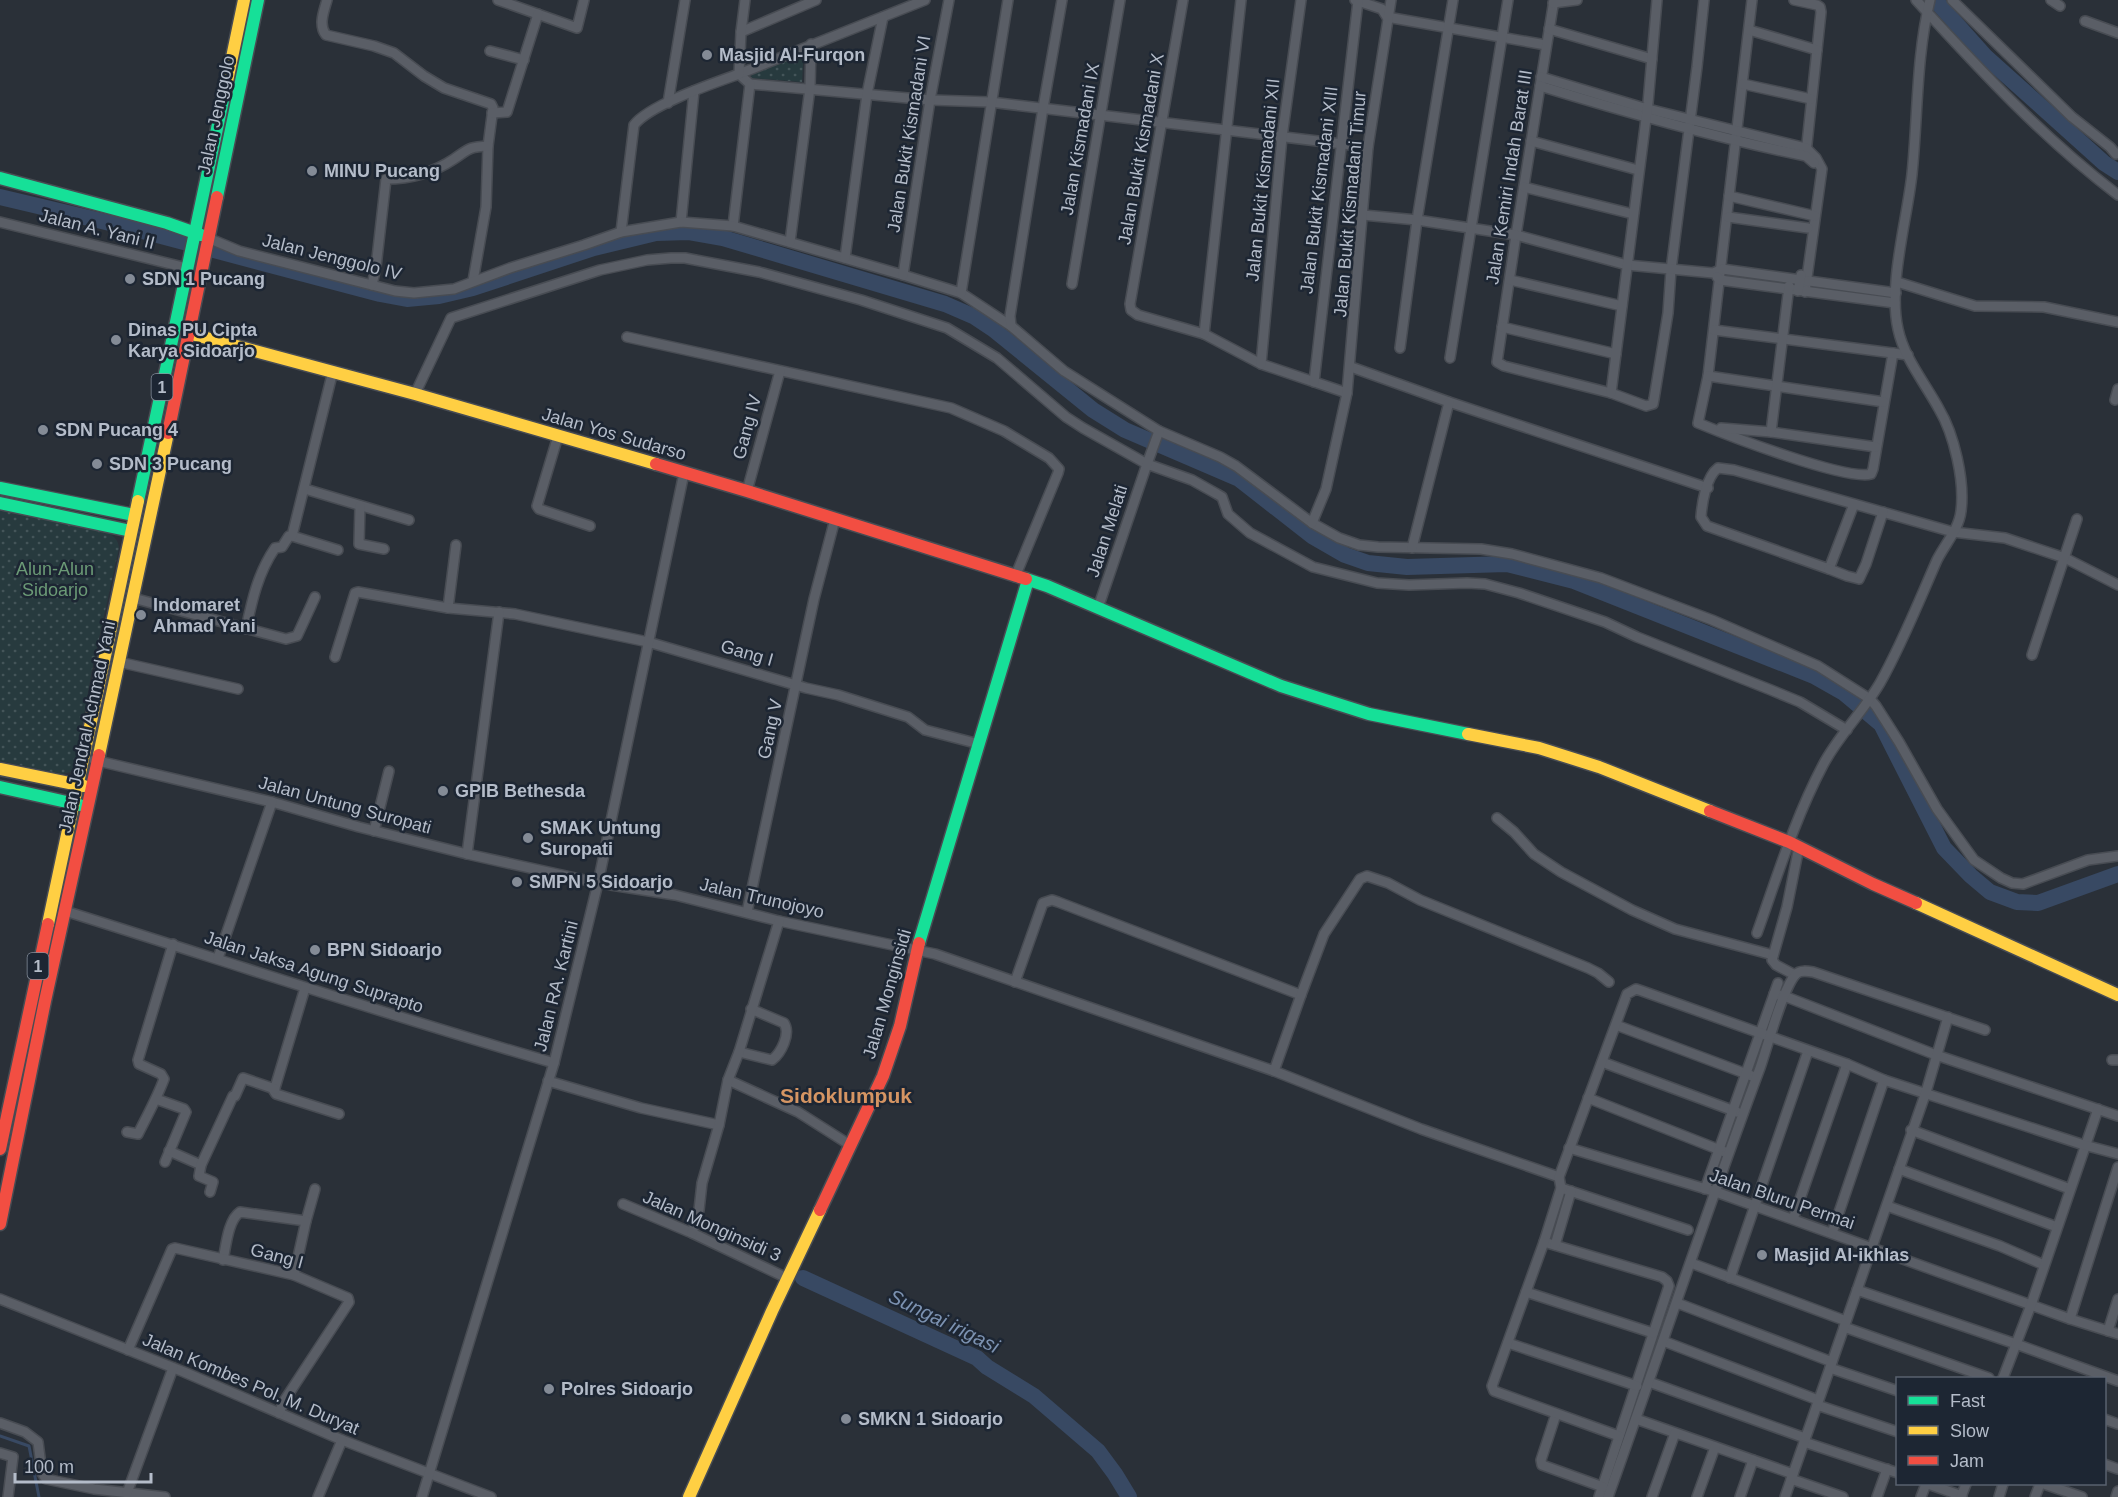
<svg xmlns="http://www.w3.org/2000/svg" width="2118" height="1497" font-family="Helvetica,sans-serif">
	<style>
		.park { fill: url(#park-dots) }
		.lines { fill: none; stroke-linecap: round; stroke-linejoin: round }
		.stream { stroke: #384963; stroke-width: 3 }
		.river { stroke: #384963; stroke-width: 16 }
		.street-casing { stroke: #484c53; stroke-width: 12 }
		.fast-casing { stroke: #484c53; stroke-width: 15 }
		.slow-casing { stroke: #484c53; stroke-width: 15 }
		.jam-casing { stroke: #484c53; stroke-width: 15 }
		.street { stroke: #5a5e66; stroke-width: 9 }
		.fast { stroke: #16e098; stroke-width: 12 }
		.slow { stroke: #ffcf43; stroke-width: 12 }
		.jam { stroke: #f24e42; stroke-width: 12 }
		.poi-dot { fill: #848b96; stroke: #1d2633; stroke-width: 2 }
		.labels { text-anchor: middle; stroke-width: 5; stroke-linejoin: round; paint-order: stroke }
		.shield { fill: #1d2633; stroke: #878f9c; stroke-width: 1.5 }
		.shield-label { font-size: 16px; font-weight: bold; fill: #b4bcc9 }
		.poi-label { font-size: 18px; font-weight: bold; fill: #b4bcc9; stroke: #1d2633; text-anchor: start }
		.street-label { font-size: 18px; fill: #b4bcc9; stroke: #1d2633 }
		.park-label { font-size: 18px; fill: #6b9a76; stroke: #1d2633 }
		.water-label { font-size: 20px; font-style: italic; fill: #7c92b1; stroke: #1d2633 }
		.quarter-label { font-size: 21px; font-weight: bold; fill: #d59563; stroke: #1d2633 }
	</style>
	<defs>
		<pattern id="park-dots" width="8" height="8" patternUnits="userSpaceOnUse" patternTransform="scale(1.5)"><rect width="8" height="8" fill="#273a3e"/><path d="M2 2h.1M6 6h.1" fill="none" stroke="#445559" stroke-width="1.8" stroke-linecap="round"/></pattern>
	</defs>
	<rect width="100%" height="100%" fill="#2a3038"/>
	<g class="park">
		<path d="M804,48L802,82L751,78L752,71Z"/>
		<path d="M0,509L108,533C115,537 118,540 119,548L92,670L76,761L71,772L62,774L0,761Z"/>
	</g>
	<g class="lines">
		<path class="stream" d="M0,1436L29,1446L39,1497"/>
		<g class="river">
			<path d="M1935,0L1986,57L2104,163L2118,172"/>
			<path d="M0,197L131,228L380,294L407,299L439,296L473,288L594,248L656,233L689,232L723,238L945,304L975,317L993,329L1093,410L1125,430L1239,479L1312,536L1345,555L1368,563L1407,567L1507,564L1574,581L1814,676L1844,693L1881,724L1944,848L1971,876L1990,892L2017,902L2038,903L2118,874"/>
			<path d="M803,1278L977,1358L987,1367L1034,1396L1098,1451L1115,1474L1129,1497"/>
		</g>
		<defs>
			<g id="street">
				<path d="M327,0C324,11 318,25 326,35L374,46L394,53L424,76L444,88L491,104L493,108L488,146L486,207L473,281"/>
				<path d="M498,0L577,28L584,0"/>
				<path d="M1183,0L1130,304L1131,310L1138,315L1204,334L1261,364L1347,393"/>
				<path d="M1355,0L1382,9L1387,17L1546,45"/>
				<path d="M1554,0L1516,235L1497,362L1504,366L1611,393L1646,406L1653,404L1654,399L1668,313L1671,270L1697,67L1704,0"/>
				<path d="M1752,0L1708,376L1698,423C1727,435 1846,481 1871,474L1873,469L1893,353"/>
				<path d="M1794,0L1817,5L1820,7L1821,12L1806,153"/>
				<path d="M1916,0C1980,70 2042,137 2118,195"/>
				<path d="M1952,0L2072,117L2110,147L2116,154L2118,153"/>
				<path d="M2051,0L2060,6"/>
				<path d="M1553,3L1577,0"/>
				<path d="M2085,21L2118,33"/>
				<path d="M1549,29L1652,59"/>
				<path d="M1749,30L1817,50"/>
				<path d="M741,32L816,0"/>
				<path d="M490,51L524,60"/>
				<path d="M739,74L750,84L930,100L990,102L1368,147"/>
				<path d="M739,74L925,0"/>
				<path d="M1541,77L1644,108L1806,148L1816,158L1822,169L1805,292"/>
				<path d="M1743,84L1811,99"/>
				<path d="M1540,86C1628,113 1716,138 1806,156L1814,163"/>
				<path d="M668,103L685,0"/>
				<path d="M492,113L507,112L538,14"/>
				<path d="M1531,141L1638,170"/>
				<path d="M1524,187L1633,214"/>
				<path d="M1729,196L1815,216"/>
				<path d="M1363,215L1417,220L1516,235L1627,265L1713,273L1722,269L1896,293"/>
				<path d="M1728,217L1808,228"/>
				<path d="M0,222L187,268"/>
				<path d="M681,222L694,91"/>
				<path d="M733,226L750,84"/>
				<path d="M621,232L634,125C649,105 714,83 739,74L741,32L745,0"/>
				<path d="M208,238L239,251L395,291L414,293L454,289L510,268L584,245L621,232L681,222L733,226L903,275L961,293L1011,326L1064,371L1159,431L1220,457L1236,466L1312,523L1339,538L1359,545L1378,547L1481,549L1512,554L1601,578L1712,620L1818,666L1870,699L1876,706L1899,742L1937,809L1974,860L2001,878L2012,883L2023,884L2088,860L2118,856"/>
				<path d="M790,242L810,88L811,44"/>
				<path d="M845,258L867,94L883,17"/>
				<path d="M903,275L930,100L949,0"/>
				<path d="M1717,277L1720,280L1895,303"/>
				<path d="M1510,280L1622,306"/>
				<path d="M1897,282L1975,306L2044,307L2118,322"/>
				<path d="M1072,284L1120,0"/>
				<path d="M372,285L376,267L386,179C410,179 433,173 454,159C469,149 468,147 488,146"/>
				<path d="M1798,291L1801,275"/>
				<path d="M961,293L1008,0"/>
				<path d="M1011,326L1010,316L1043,108L1062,0"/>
				<path d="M1502,327L1616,354"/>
				<path d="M1714,330L1908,355"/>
				<path d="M1204,334L1241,0"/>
				<path d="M627,337L951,408L1004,431L1049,458L1059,469L1058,473L1015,577"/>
				<path d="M1400,348L1417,220L1453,0"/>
				<path d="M1450,358L1508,0"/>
				<path d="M1261,364L1282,137L1301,0"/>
				<path d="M1351,367L1449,402L1708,488"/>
				<path d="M1708,376L1884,402"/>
				<path d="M1314,382L1358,1"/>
				<path d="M1611,393L1648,103L1657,0"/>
				<path d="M415,394L451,318L600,270L647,260L671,258H685L759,272L861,300L947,328L997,358L1066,417L1083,428L1147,464L1192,480L1217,494L1222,497L1228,514L1250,533L1313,567L1377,583L1409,585L1467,583L1485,584L1519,593L1605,622L1637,637L1771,690L1800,702L1847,730"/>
				<path d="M2115,400L2118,389"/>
				<path d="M1721,428L1771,432L1876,447"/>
				<path d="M1771,432L1789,286"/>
				<path d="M558,436L537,506L539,509L590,526"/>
				<path d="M305,489L409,520"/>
				<path d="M747,491L780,371"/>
				<path d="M1854,504L1829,569L1707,526L1701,517C1702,503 1706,477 1718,468L1734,470L1953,532L2005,538L2065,558L2118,585"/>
				<path d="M360,506L359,544L384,549"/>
				<path d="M1312,523L1326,489L1347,393L1368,147L1391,0"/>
				<path d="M292,536L338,550"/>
				<path d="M1412,548L1449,402"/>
				<path d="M1829,569L1847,576L1859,579L1866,564L1883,512"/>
				<path d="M133,598L286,639L297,636L315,597"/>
				<path d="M448,608L456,545"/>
				<path d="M1098,608L1147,464L1159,431"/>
				<path d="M246,629C252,600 258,573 275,548L282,547L289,536H292L333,371"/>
				<path d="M2032,655L2077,519"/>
				<path d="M335,657L355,593L358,592L448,608L515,614L648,642L806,688L838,695L908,717L925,730L979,744"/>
				<path d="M119,662L238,689"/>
				<path d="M94,760L272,802L359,827L467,854L598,883L675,895L779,921L935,954L1274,1071L1421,1129L1559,1177"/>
				<path d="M1497,818L1514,832L1534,854L1561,872L1632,910L1675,929L1773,955"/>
				<path d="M374,831L389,771"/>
				<path d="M467,854L499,612"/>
				<path d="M65,911C228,962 390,1016 554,1063"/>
				<path d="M747,912L814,599L835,519"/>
				<path d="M1757,933C1777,877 1795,818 1823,765C1838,736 1863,712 1880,683C1902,644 1919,601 1937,560C1945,544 1959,529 1961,511C1965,481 1954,434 1939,409C1925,383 1904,358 1898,329C1888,285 1907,220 1912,174C1918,116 1916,57 1930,0"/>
				<path d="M218,958L272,802"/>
				<path d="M1795,975L1776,965L1772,960L1787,907L1799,847"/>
				<path d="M1015,982L1043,903L1052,900L1058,902L1301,995L1274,1071"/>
				<path d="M305,988L274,1091L276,1094L339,1114"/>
				<path d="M1774,994L1784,996L1936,1055L2118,1116"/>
				<path d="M1301,995L1324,934L1360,879L1367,876L1388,883L1420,900L1588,968L1598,973L1609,982"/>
				<path d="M1616,1025L1752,1076"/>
				<path d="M739,1052L772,1060C781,1053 791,1034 784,1023L751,1009"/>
				<path d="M2112,1060H2118"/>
				<path d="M1602,1062L1737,1112"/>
				<path d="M728,1080L798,1112L850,1145"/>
				<path d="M548,1081L641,1108L719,1125"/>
				<path d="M1588,1098L1725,1152"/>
				<path d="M156,1099L184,1109L186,1112L165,1162"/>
				<path d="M1911,1130L2070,1189"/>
				<path d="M127,1132L138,1134C147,1116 157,1098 164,1079L161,1074L139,1064L138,1060L173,944"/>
				<path d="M1569,1148L1716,1192L2070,1319L2118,1334"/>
				<path d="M169,1151L201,1165"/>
				<path d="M1899,1169L2057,1227"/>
				<path d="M1561,1188L1688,1230"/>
				<path d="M1705,1189L1778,983"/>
				<path d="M210,1192L213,1182L199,1176L201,1165L233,1096H235L243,1078L275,1089"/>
				<path d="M623,1204L692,1233L787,1278"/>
				<path d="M1887,1206L2000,1246L2044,1265"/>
				<path d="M1793,1219L1847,1064"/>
				<path d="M306,1221L315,1189"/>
				<path d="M692,1233L699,1210L702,1183L719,1125L728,1080L739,1052L779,921"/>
				<path d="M1832,1233L1884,1080"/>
				<path d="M1544,1242L1662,1277L1667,1281L1669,1286L1599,1497"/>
				<path d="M1555,1245L1571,1191"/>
				<path d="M223,1260C226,1246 228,1220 240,1212L306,1221L294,1275"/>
				<path d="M1691,1263L1846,1321"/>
				<path d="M1730,1278L1808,1051"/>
				<path d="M1857,1290L2016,1344L2118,1381"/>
				<path d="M1526,1292L1653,1333"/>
				<path d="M0,1299L184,1372L342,1440L491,1497"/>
				<path d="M1677,1303L1832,1362"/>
				<path d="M2070,1319L2118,1167"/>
				<path d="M1844,1327L1989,1378"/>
				<path d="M2108,1331L2118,1299"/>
				<path d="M1663,1341L1818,1400"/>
				<path d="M1508,1343L1637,1386"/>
				<path d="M128,1350L172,1249L175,1248L294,1275L348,1298L349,1302L284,1401L279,1413"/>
				<path d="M1830,1368L1898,1391"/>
				<path d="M2003,1378L2031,1305L2098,1109"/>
				<path d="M1649,1382L1805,1438"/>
				<path d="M1817,1405L1898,1432"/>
				<path d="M1556,1414L1541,1460L1542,1465L1603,1487"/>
				<path d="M1636,1419L1793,1474"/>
				<path d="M2104,1419L2118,1424"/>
				<path d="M0,1423L25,1432L38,1442L42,1473L46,1479L94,1489L165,1497"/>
				<path d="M1619,1436L1494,1391L1492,1386L1544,1242L1561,1188L1559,1177L1627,994L1636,989L1642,991L1847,1064L1884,1080L2084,1145L2118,1154"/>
				<path d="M1804,1442L1898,1473"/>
				<path d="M0,1453L13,1457L8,1497"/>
				<path d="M2104,1464L2118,1469"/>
				<path d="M1791,1479L1843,1497"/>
				<path d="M1928,1484L1962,1496"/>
				<path d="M2044,1484L2082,1497"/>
				<path d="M127,1493L173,1368"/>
				<path d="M318,1497L342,1440"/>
				<path d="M422,1497L554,1063L598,883L684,473"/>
				<path d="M1608,1497C1659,1354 1707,1210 1760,1068C1767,1048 1783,987 1796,974C1800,970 1807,971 1813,972L1985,1030"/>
				<path d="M1652,1497L1675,1433"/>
				<path d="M1697,1497L1715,1447"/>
				<path d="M1740,1497L1753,1460"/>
				<path d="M1785,1497L1926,1092L1948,1017"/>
				<path d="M1877,1497L1887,1469"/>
				<path d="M1921,1497L1926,1484"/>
				<path d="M1961,1497L1966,1484"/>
				<path d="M1999,1497L2003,1484"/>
				<path d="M2035,1497L2040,1484"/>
				<path d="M2116,1497L2118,1491"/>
			</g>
			<g id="fast">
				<path d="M0,178L167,223L201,235"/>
				<path d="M217,197L258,0"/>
				<path d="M0,488L134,515"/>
				<path d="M138,501L225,91"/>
				<path d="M0,503L131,531"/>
				<path d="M1026,579L1047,586L1281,686L1369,714L1468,734"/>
				<path d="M0,787L80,805"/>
				<path d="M919,943L1028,580"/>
			</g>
			<g id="slow">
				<path d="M225,91L244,0"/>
				<path d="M188,333L415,394L656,464"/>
				<path d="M1468,734L1539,748L1599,767L1710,811"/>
				<path d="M99,755L168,433"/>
				<path d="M0,769L84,786"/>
				<path d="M1916,903L2118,995"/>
				<path d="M48,924L138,501"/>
				<path d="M689,1497L772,1311L820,1210"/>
			</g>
			<g id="jam">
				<path d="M168,433L217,197"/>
				<path d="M656,464L747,491L1026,579"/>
				<path d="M1710,811L1789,842L1873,884L1916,903"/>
				<path d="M0,1149L48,924"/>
				<path d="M820,1210L883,1076L900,1026L919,943"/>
				<path d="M0,1224L45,1001L99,755"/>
			</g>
		</defs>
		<use href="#street" class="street-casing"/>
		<use href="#fast" class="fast-casing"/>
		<use href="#slow" class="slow-casing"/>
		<use href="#jam" class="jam-casing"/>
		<use href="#street" class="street"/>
		<use href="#fast" class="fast"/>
		<use href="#slow" class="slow"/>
		<use href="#jam" class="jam"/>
	</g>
	<g class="poi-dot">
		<circle cx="707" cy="55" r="6"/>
		<circle cx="312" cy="171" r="6"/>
		<circle cx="130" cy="279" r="6"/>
		<circle cx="116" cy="340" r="6"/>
		<circle cx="43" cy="430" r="6"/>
		<circle cx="97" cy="464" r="6"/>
		<circle cx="141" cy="615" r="6"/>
		<circle cx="443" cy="791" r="6"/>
		<circle cx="528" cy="838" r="6"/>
		<circle cx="517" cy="882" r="6"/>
		<circle cx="315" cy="950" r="6"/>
		<circle cx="1762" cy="1255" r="6"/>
		<circle cx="549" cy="1389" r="6"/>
		<circle cx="846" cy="1419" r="6"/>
	</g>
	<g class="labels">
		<g class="shield">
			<rect x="151.5" y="374" width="21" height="26" rx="4.5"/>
			<rect x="27.5" y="953" width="21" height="26" rx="4.5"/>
		</g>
		<g class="shield-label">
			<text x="162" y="393">1</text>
			<text x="38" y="972">1</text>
		</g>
		<g class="poi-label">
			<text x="719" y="61">Masjid Al-Furqon</text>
			<text x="324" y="177">MINU Pucang</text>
			<text x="142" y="285">SDN 1 Pucang</text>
			<text x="128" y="336">Dinas PU Cipta<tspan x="128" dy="21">Karya Sidoarjo</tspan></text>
			<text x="55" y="436">SDN Pucang 4</text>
			<text x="109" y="470">SDN 3 Pucang</text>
			<text x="153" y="611">Indomaret<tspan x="153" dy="21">Ahmad Yani</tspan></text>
			<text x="455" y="797">GPIB Bethesda</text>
			<text x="540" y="834">SMAK Untung<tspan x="540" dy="21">Suropati</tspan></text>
			<text x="529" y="888">SMPN 5 Sidoarjo</text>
			<text x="327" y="956">BPN Sidoarjo</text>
			<text x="1774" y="1261">Masjid Al-ikhlas</text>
			<text x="561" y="1395">Polres Sidoarjo</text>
			<text x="858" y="1425">SMKN 1 Sidoarjo</text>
		</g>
		<g class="street-label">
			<text transform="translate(216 115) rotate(-78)" y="6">Jalan Jenggolo</text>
			<text transform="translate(909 134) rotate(-81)" y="6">Jalan Bukit Kismadani VI</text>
			<text transform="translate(1080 139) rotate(-80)" y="6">Jalan Kismadani IX</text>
			<text transform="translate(1141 149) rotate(-80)" y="6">Jalan Bukit Kismadani X</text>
			<text transform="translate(1509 177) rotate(-81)" y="6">Jalan Kemiri Indah Barat III</text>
			<text transform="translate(1263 180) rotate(-84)" y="6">Jalan Bukit Kismadani XII</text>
			<text transform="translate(1319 190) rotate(-83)" y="6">Jalan Bukit Kismadani XIII</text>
			<text transform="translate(1350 204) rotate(-85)" y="6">Jalan Bukit Kismadani Timur</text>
			<text transform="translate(97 229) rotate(14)" y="6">Jalan A. Yani II</text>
			<text transform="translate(332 257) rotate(14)" y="6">Jalan Jenggolo IV</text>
			<text transform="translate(747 427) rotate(-75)" y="6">Gang IV</text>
			<text transform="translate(614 434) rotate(16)" y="6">Jalan Yos Sudarso</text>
			<text transform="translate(1107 531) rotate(-72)" y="6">Jalan Melati</text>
			<text transform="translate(747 653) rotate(16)" y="6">Gang I</text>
			<text transform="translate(87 727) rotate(-78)" y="6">Jalan Jendral Achmad Yani</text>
			<text transform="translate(770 729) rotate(-78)" y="6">Gang V</text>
			<text transform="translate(345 805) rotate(15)" y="6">Jalan Untung Suropati</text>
			<text transform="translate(762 898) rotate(13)" y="6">Jalan Trunojoyo</text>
			<text transform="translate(314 972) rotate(18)" y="6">Jalan Jaksa Agung Suprapto</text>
			<text transform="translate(556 986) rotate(-76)" y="6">Jalan RA. Kartini</text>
			<text transform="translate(887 994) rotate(-74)" y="6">Jalan Monginsidi</text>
			<text transform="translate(1782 1199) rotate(19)" y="6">Jalan Bluru Permai</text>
			<text transform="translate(712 1226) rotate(24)" y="6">Jalan Monginsidi 3</text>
			<text transform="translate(277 1256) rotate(15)" y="6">Gang I</text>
			<text transform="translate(251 1384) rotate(23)" y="6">Jalan Kombes Pol. M. Duryat</text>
		</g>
		<g class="park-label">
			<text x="55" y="575">Alun-Alun<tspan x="55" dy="21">Sidoarjo</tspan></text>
		</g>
		<g class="water-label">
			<text transform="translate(944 1321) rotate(26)" y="7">Sungai irigasi</text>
		</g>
		<g class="quarter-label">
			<text x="846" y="1103">Sidoklumpuk</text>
		</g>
	</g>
	<rect x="1896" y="1377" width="210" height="108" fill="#1d2633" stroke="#59626f" stroke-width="1.5"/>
	<rect x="1908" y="1396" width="30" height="9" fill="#16e098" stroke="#59626f" stroke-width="1.5"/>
	<text x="1950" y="1407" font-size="18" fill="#b4bcc9">Fast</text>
	<rect x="1908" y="1426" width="30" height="9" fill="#ffcf43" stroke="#59626f" stroke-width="1.5"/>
	<text x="1950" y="1437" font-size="18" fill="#b4bcc9">Slow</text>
	<rect x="1908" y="1456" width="30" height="9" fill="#f24e42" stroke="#59626f" stroke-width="1.5"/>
	<text x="1950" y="1467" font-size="18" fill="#b4bcc9">Jam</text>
	<path d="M15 1473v9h136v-9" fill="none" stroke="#b4bcc9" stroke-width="3"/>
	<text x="24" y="1473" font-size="18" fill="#b4bcc9" stroke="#1d2633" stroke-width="4.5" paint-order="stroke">100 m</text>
</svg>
